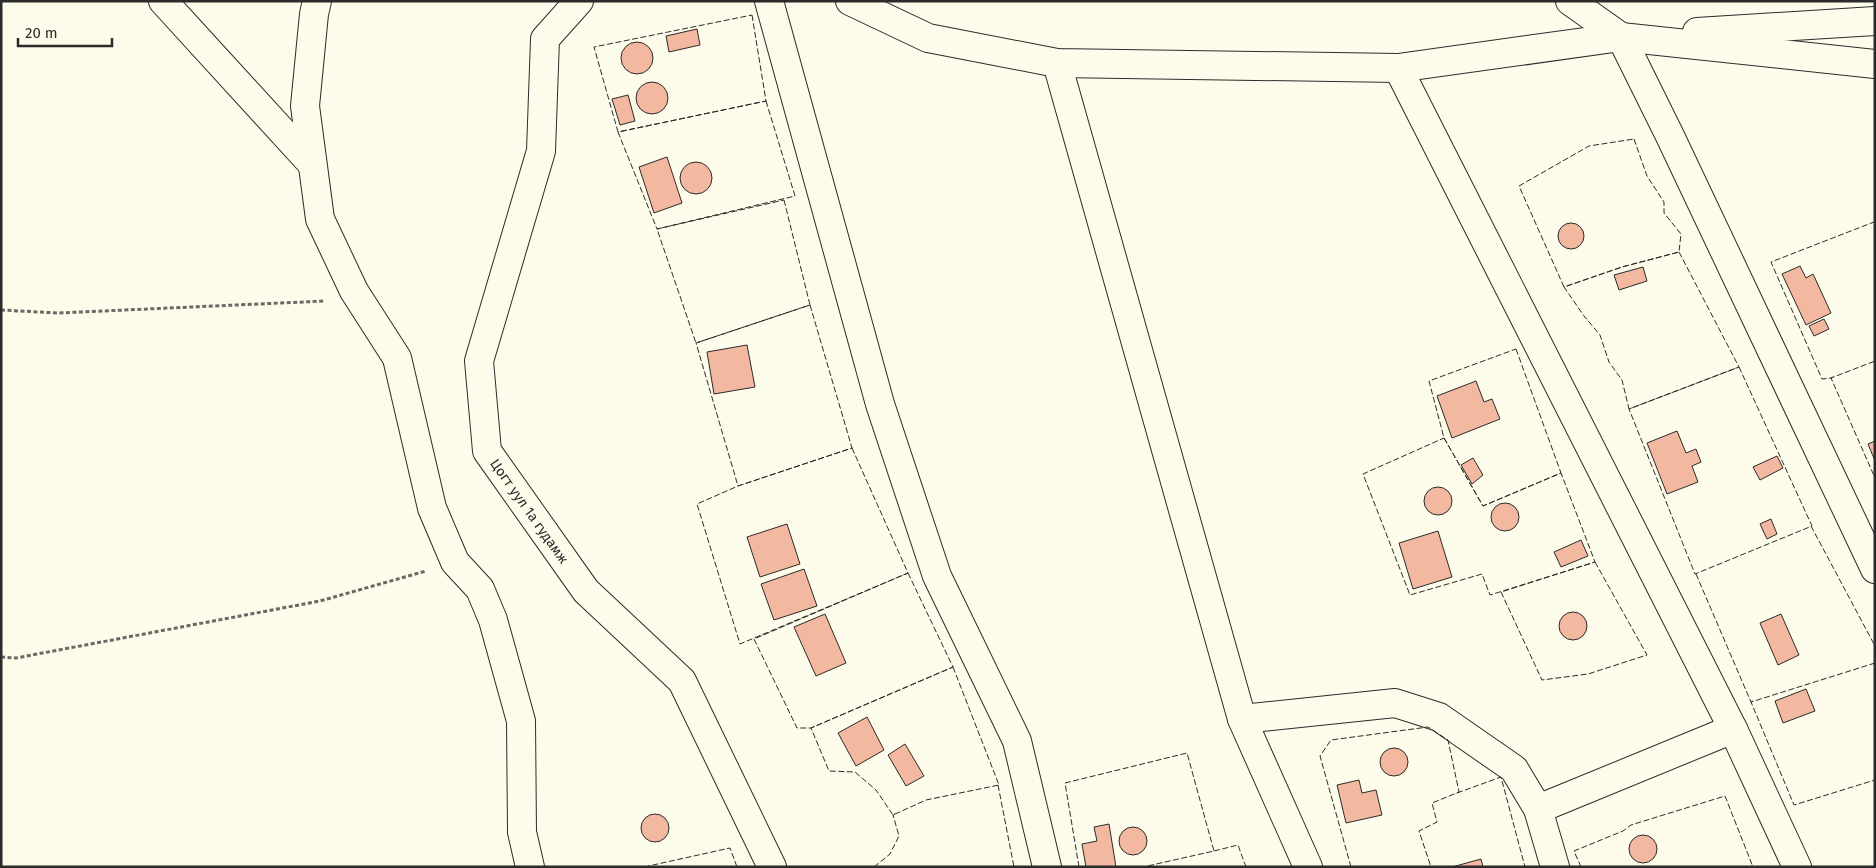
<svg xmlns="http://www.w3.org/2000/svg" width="1876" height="868" font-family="'Fira Sans',sans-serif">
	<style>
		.building { fill: #f2b8a0; stroke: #2b2b2b }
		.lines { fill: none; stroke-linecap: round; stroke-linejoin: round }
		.minor-casing { stroke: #2b2b2b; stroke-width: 30 }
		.path { stroke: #6a6964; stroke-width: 3; stroke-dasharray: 4 2.5; stroke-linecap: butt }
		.minor { stroke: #fdfbea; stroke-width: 28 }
		.fence { stroke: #2b2b2b; stroke-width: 1; stroke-dasharray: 6 2.5; stroke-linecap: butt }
		.labels { text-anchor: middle; stroke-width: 4; stroke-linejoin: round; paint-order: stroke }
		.street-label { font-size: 14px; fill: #2b2b2b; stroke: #fdfbea }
	</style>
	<rect width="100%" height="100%" fill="#fdfbea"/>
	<g class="building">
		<path d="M697,29L700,45L669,52L666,36Z"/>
		<circle cx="637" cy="58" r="16"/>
		<circle cx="652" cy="98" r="16"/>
		<path d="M628,95L635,121L620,125L612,99Z"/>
		<path d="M667,157L682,203L654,213L639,167Z"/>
		<circle cx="696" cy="178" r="16"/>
		<circle cx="1571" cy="236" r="13"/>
		<path d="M1800,266L1806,278L1813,274L1831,313L1806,325L1782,274Z"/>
		<path d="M1643,267L1647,281L1619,290L1614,275Z"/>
		<path d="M1824,319L1829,329L1814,336L1809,326Z"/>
		<path d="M747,345L755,387L714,394L707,352Z"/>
		<path d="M1476,381L1484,402L1492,399L1500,419L1452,438L1437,396Z"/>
		<path d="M1677,431L1686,453L1696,449L1701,462L1692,466L1698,482L1667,494L1647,443Z"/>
		<path d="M1875,441V461L1868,444Z"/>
		<path d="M1777,456L1783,468L1760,480L1753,467Z"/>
		<path d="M1473,458L1483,475L1472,484L1461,465Z"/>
		<circle cx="1438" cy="501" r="14"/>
		<circle cx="1505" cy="517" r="14"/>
		<path d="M1771,519L1777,534L1767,539L1760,524Z"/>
		<path d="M787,524L800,564L760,577L747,537Z"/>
		<path d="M1438,531L1452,577L1413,589L1399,543Z"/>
		<path d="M1581,540L1588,556L1561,567L1554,552Z"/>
		<path d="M804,569L817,606L774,620L761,584Z"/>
		<circle cx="1573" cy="626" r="14"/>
		<path d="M825,614L846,663L816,676L794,627Z"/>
		<path d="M1781,614L1799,655L1778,665L1760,623Z"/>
		<path d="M1806,689L1815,711L1783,723L1775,701Z"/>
		<path d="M867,717L884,750L856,766L838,733Z"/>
		<path d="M905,744L924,776L906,786L888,755Z"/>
		<circle cx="1394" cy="762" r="14"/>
		<path d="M1359,780L1362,793L1376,790L1382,815L1346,823L1337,785Z"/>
		<circle cx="655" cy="828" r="14"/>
		<path d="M1109,824L1116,867H1086L1082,844L1097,841L1094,827Z"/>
		<circle cx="1133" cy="841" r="14"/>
		<circle cx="1643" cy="849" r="14"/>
		<path d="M1481,859L1483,867H1452Z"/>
	</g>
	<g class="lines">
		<defs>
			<g id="minor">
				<path d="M163,1L312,164"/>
				<path d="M317,1L314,14L305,106L320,219L354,291L397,358L432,508L455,562L480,589L493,620L521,721L522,832L530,867"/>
				<path id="s1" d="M579,1L545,39L541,151L479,361L487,451L586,591L682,681L772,867"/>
				<path d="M769,1L880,404L937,576L1017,741L1047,867"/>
				<path d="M850,1L928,38L1057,63L1398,68L1621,37L1875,64"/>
				<path d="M1570,1L1621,37L1670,136L1875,569"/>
				<path d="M1697,32L1875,21"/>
				<path d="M1057,63L1242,719L1308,867"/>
				<path d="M1398,68L1733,729L1797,867"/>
				<path d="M1242,719L1395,703L1439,717L1514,769L1538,809"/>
				<path d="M1555,867L1538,809L1733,729"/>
			</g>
		</defs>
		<use href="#minor" class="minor-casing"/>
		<g class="path">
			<path d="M1,310L58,313L325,301"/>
			<path d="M1,657L16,658L320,601L426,571"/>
		</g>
		<use href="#minor" class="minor"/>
		<g class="fence">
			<path d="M752,15L766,101L618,132L594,47Z"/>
			<path d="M766,101L795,196L657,229L618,132Z"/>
			<path d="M1634,139L1647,176L1664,202V213L1681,234L1679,252L1622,267L1564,287L1519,186L1589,146Z"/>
			<path d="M784,200L810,305L696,343L657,229Z"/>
			<path d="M1875,223L1874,222L1771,262L1822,379L1831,378L1875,361"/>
			<path d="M1679,252L1739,367L1629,409L1622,380L1609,362L1600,335L1584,316L1564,287L1622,267Z"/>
			<path d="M810,305L852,448L738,486L696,343Z"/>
			<path d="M1516,349L1561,473L1483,506L1444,438L1429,381Z"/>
			<path d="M1739,367L1812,526L1695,574L1629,409Z"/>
			<path d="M1833,377L1831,378L1875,478"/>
			<path d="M1444,438L1483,506L1561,473L1595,562L1490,595L1482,574L1410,595L1363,474Z"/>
			<path d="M852,448L908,573L740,644L697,504L738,486Z"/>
			<path d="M1811,526L1875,646"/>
			<path d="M1595,562L1647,655L1588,674L1542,680L1501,592Z"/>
			<path d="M908,573L953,667L811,728H797L754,639Z"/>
			<path d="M1696,574L1751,702L1875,663"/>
			<path d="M953,667L999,785L926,800L893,815L876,790L855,772L829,771L811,728Z"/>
			<path d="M1753,701L1751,702L1794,805L1875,780"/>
			<path d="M998,785L1014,867"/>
			<path d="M1457,793L1501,777L1525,867"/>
			<path d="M1214,851L1238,845L1246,867"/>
			<path d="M644,867L730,848L737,867"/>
			<path d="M874,867L890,854L899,836L893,815L895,814"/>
			<path d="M1079,867L1065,783L1187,753L1214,851L1143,867"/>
			<path d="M1351,867L1320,756L1331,740L1428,727L1448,740L1459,792L1432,803L1437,822L1419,831L1431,867"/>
			<path d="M1581,867L1574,851L1623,831L1631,825L1725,796L1753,867"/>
		</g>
	</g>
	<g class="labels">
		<g class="street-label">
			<text dy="5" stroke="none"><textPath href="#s1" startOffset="546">Цогт уул 1а гудамж</textPath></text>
		</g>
	</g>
	<rect width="1876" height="868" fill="none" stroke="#2b2b2b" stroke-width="5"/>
	<path d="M18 38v8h94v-8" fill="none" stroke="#2b2b2b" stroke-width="2.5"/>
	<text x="25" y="38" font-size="15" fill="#2b2b2b" stroke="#fdfbea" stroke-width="4" paint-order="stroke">20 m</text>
</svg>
